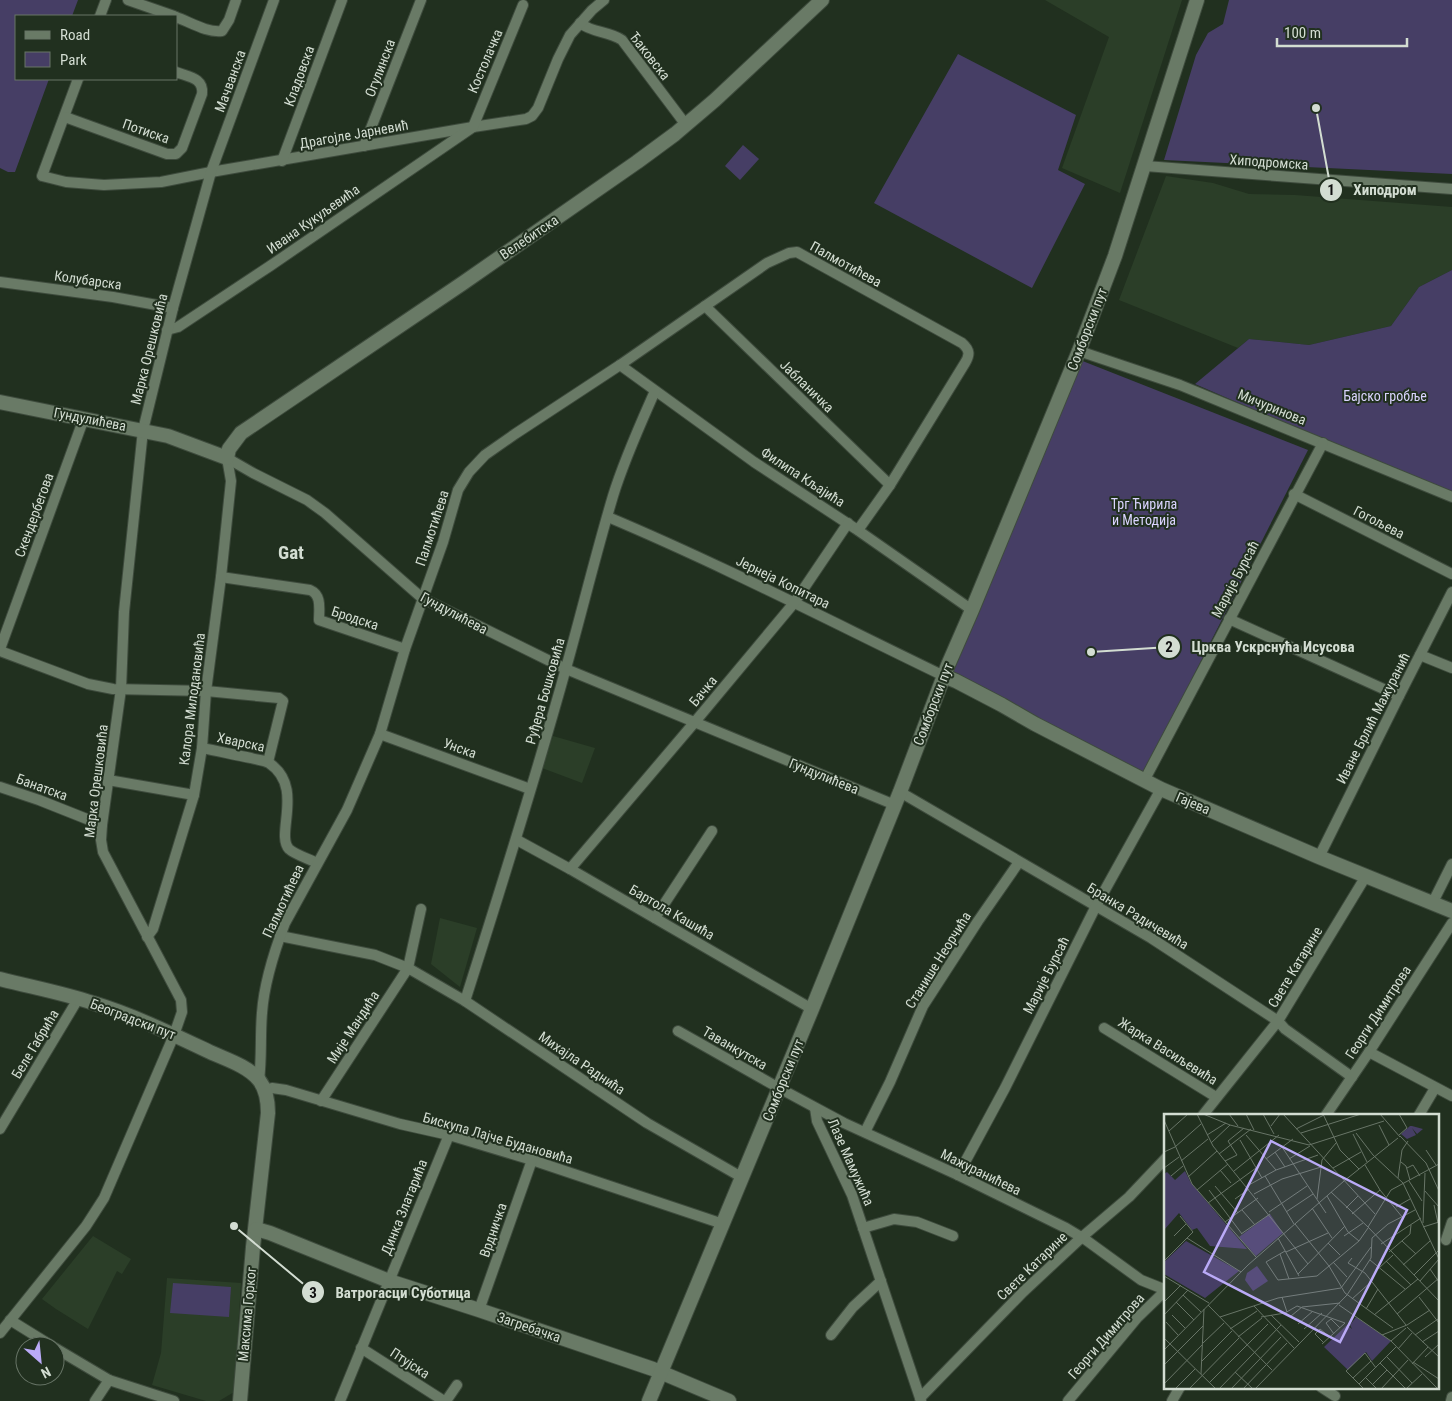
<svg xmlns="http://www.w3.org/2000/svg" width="1452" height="1401" font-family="'Roboto Condensed',sans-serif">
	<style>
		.built { fill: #2b3e28 }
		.green { fill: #463e65 }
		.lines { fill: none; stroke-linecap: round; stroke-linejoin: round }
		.street-casing { stroke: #3e4b3d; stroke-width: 12 }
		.secondary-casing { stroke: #3e4b3d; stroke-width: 16 }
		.street { stroke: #697a66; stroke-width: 10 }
		.secondary { stroke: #697a66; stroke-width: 14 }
		.labels { text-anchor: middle; stroke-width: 4; stroke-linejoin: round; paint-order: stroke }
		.street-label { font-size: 14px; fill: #d3ddd2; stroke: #21301f }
		.park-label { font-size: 14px; fill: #dbd4ff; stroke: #21301f }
		.district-label { font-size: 19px; font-weight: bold; fill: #d3ddd2; stroke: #21301f }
		.inset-road { fill: none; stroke: #687567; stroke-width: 1 }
		.view { fill: #baaaf7; fill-opacity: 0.15; stroke: #baaaf7; stroke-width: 2.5 }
		.inset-edge { fill: none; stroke: #d3ddd2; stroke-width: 2.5 }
		.leader { fill: none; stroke: #d3ddd2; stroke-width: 2 }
		.callout-dot { fill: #d3ddd2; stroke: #21301f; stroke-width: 2 }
		.mark-label { font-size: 15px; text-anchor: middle; font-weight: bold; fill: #111 }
		.callout-label { font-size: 15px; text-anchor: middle; font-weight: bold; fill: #d3ddd2; stroke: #21301f; stroke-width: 4; stroke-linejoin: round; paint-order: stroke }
	</style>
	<rect width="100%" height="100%" fill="#21301f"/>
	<g class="built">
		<path d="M1045,0H1182L1120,193L1062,168L1109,37Z"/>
		<path d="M1166,176L1213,183L1249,194L1295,195L1452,207V270L1419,287L1391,326L1309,345L1249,339L1238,348L1119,300Z"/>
		<path d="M553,736L595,748L582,783L542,768Z"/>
		<path d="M440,918L477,928L460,987L431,964Z"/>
		<path d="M93,1236L131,1259L122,1274L117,1271L88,1329L56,1309L42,1299Z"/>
		<path d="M167,1278L241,1283L234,1392L219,1401H206L152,1385L161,1353Z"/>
	</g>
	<g class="green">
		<path d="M0,0H78L72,16H16V79H49L15,172H8L0,168Z"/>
		<path d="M1229,0H1452V174L1164,160L1196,55L1208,33L1223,24Z"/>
		<path d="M958,54L1076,115L1058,170L1085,184L1032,288L874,203Z"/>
		<path d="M743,145L759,159L740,180L725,166Z"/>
		<path d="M1452,270V496L1195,384L1249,339L1309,345L1391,326L1419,287Z"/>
		<path d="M1080,360L1308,450L1142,777L950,675Z"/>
		<path d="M173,1283L231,1287L229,1317L170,1313Z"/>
	</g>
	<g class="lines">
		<defs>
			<g id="street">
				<path d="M128,0L174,16"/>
				<path d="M100,16L106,0"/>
				<path d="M176,17C190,22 207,33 222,31L229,20L236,0"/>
				<path d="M580,23C592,33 609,31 622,40L686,125"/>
				<path d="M78,79L42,176L66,182L104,185L161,182L211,172L473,127L526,119L532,116L538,108L558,59L570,35L592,10L604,0"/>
				<path d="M65,117L167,154H176L182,148L202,94C204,78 189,77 176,72"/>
				<path d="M364,146L421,0"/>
				<path d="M282,161L342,0"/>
				<path d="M1145,166L1452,189"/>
				<path d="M0,282L113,297L173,308"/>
				<path d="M705,306L890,485"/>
				<path d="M167,330L178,327L270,266L473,127L523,5"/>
				<path d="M1079,351L1180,385L1452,497"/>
				<path d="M620,365L754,462L856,529L972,610"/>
				<path d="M227,458L253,473L307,500L325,513L422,598L566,669L895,805"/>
				<path d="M1294,494L1452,574"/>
				<path d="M608,517C722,565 832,622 944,676"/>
				<path d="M221,577L310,590C322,595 319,609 319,620L405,649"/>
				<path d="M1229,619L1399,696"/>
				<path d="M0,649L84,418"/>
				<path d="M0,651L88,684L113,689L206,691L279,698L283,701L268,762"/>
				<path d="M1420,655L1452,668"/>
				<path d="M380,734L530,789"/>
				<path d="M202,748C218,751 235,755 251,758C257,760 264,760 269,763C305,787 275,834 289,849C294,854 309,859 317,863"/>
				<path d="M108,780L194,795"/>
				<path d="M1144,781L1323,443"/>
				<path d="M0,787L39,800L102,825"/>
				<path d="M900,792L1151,938L1278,1021L1285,1029L1352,1077"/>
				<path d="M517,840L570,869L812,1009"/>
				<path d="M1319,857L1399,696L1452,592"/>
				<path d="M570,869L694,723L794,603L848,523"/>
				<path d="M1433,902L1452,864"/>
				<path d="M655,918L712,831"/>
				<path d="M280,936L375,955L408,968L465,1001L647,1123L743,1178"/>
				<path d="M147,937L153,929L194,795L202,748L206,691L221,577L231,481L227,458"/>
				<path d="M465,1001C500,891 535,780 566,668C582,611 596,553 613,496C624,460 640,425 655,391"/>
				<path d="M1104,1028L1216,1097"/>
				<path d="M678,1031L779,1088L844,1123L958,1175L1066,1228L1086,1240L1141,1280L1166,1290"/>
				<path d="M1369,1052L1452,1096"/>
				<path d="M259,1080C262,1058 260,1036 262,1013C264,983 274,952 285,923L347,810L380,734L405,649L443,542L458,490L469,472L485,455L515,434L620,365L767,263L789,253L797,252L962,343C970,350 970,355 965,363L890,485L858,530"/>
				<path d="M264,1090L272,1088L286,1090L400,1124L449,1135L532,1160L723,1224"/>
				<path d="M321,1101L408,968L421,909"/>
				<path d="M815,1108L817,1121L852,1195L921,1401"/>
				<path d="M1203,1115L1278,1021L1366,876"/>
				<path d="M1326,1115L1369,1052L1452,923"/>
				<path d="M1419,1115L1435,1088"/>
				<path d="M0,1129L78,999"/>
				<path d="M865,1132L890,1082L923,1006L978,921L1019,862"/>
				<path d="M958,1175L1005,1088L1096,906L1161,789"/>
				<path d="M863,1228L894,1219L917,1222L953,1236"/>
				<path d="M1446,1240L1452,1222"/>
				<path d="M479,1310L532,1160"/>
				<path d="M10,1320L52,1346"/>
				<path d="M0,1333L86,1226L104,1198L174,1035L182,1012L181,1000L103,852L101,840L102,825L121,689L124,612L143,430L173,308L211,172L274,0"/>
				<path d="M831,1335L853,1307L881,1281"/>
				<path d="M55,1348L109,1380L174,1401"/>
				<path d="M361,1348L444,1401"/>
				<path d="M1321,1387L1335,1396"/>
				<path d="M920,1398L1023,1292L1082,1237L1129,1197L1166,1158"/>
				<path d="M95,1401L109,1380"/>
				<path d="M340,1401L449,1135"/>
				<path d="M446,1401L457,1385"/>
				<path d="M1068,1401L1137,1318L1166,1290"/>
				<path d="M1172,1401L1180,1387"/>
				<path d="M1451,1401L1452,1397"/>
			</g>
			<g id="secondary">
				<path d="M0,402L168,436L227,458L229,449L241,433L463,283L637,162L675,134L715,100L822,0"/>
				<path d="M944,676L956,681L1002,705L1035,724L1161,789L1319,857L1452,911"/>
				<path d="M0,979C31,987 63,993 93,1003C133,1015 172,1034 210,1052C225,1059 248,1066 259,1080C266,1089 268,1102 268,1113L253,1247L240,1401"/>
				<path d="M256,1229L270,1233L389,1281L479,1310L653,1369L729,1401"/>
				<path d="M649,1401L812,1009L900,792L948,665L972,610L1079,351L1115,256L1197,0"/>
			</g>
		</defs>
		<use href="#street" class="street-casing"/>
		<use href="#secondary" class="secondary-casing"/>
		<use href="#street" class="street"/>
		<use href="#secondary" class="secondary"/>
	</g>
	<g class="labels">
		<g class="street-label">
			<text transform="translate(650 56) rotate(52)" y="5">Ђаковска</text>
			<text transform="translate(485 61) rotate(-67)" y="5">Костолачка</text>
			<text transform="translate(380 68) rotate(-69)" y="5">Огулинска</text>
			<text transform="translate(299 76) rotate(-70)" y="5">Кладовска</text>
			<text transform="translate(230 81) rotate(-70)" y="5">Мачванска</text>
			<text transform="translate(146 131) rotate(19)" y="5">Потиска</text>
			<text transform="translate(354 134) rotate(-10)" y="5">Драгојле Јарневић</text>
			<text transform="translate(1269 162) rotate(4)" y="5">Хиподромска</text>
			<text transform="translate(313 219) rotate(-35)" y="5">Ивана Кукуљевића</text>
			<text transform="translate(529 237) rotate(-34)" y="5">Велебитска</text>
			<text transform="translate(846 264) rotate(29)" y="5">Палмотићева</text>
			<text transform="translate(88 280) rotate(8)" y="5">Колубарска</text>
			<text transform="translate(1087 329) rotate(-69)" y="5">Сомборски пут</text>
			<text transform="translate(149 349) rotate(-76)" y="5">Марка Орешковића</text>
			<text transform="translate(807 386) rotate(44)" y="5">Јабланичка</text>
			<text transform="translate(1272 407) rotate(22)" y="5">Мичуринова</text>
			<text transform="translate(90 419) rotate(11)" y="5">Гундулићева</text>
			<text transform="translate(803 477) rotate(33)" y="5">Филипа Кљајића</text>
			<text transform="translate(34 515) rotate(-70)" y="5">Скендербегова</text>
			<text transform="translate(1379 522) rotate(27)" y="5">Гогољева</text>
			<text transform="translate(432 528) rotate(-72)" y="5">Палмотићева</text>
			<text transform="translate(1235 579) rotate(-62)" y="5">Марије Бурсаћ</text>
			<text transform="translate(783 582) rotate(26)" y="5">Јернеја Копитара</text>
			<text transform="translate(454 613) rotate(28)" y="5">Гундулићева</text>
			<text transform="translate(355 618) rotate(18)" y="5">Бродска</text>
			<text transform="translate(545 691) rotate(-74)" y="5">Руђера Бошковића</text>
			<text transform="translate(703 691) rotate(-50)" y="5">Бачка</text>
			<text transform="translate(192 699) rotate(-83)" y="5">Калора Милодановића</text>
			<text transform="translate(933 704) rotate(-69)" y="5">Сомборски пут</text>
			<text transform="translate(1373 718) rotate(-63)" y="5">Иване Брлић Мажуранић</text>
			<text transform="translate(241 742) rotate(12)" y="5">Хварска</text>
			<text transform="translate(460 748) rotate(20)" y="5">Унска</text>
			<text transform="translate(824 776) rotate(22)" y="5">Гундулићева</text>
			<text transform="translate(96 781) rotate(-83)" y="5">Марка Орешковића</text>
			<text transform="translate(42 787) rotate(20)" y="5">Банатска</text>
			<text transform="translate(1193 803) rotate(23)" y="5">Гајева</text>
			<text transform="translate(283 901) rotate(-65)" y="5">Палмотићева</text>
			<text transform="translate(672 912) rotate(30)" y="5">Бартола Кашића</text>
			<text transform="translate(1138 916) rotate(31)" y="5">Бранка Радичевића</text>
			<text transform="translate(938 960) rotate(-58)" y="5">Станише Неорчића</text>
			<text transform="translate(1295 967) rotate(-59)" y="5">Свете Катарине</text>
			<text transform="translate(1046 975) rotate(-63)" y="5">Марије Бурсаћ</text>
			<text transform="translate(1378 1012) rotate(-57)" y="5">Георги Димитрова</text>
			<text transform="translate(133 1019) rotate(21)" y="5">Београдски пут</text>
			<text transform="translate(353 1027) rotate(-57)" y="5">Мије Мандића</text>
			<text transform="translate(35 1044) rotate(-59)" y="5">Беле Габрића</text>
			<text transform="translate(735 1048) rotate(30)" y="5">Таванкутска</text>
			<text transform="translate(1168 1051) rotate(32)" y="5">Жарка Васиљевића</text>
			<text transform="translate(582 1063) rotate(34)" y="5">Михајла Раднића</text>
			<text transform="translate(783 1080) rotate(-68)" y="5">Сомборски пут</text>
			<text transform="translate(498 1138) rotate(16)" y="5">Бискупа Лајче Будановића</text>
			<text transform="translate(851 1162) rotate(66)" y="5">Лазе Мамужића</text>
			<text transform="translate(981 1172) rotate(26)" y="5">Мажуранићева</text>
			<text transform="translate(404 1207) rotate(-68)" y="5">Динка Златарића</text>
			<text transform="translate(493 1230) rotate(-71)" y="5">Врдничка</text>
			<text transform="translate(1032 1266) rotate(-44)" y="5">Свете Катарине</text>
			<text transform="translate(247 1314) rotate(-85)" y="5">Максима Горког</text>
			<text transform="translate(529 1327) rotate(19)" y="5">Загребачка</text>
			<text transform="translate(1106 1336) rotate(-49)" y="5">Георги Димитрова</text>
			<text transform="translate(410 1363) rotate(33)" y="5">Птујска</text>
		</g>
		<g class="park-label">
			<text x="1385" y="401">Бајско гробље</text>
			<text x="1144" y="509">Трг Ћирила<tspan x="1144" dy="16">и Методија</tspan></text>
		</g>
		<g class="district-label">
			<text x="291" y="559">Gat</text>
		</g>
	</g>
	<g transform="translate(1164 1114)">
		<rect width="275" height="275" fill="#21301f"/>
		<path d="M246,12H248L259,15L253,20L248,14L252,21L243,25L237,20ZM21,57L27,69L83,135L46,132L33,114L28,116L15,99L0,116V60L3,58L11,66ZM106,100L119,119L92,142L75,123ZM22,127L75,157L41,184L0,160V148ZM93,152L104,167L89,177L81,166L83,159ZM192,203L227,227L208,247L202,238L184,256L160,233L183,211L188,215L186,211Z" fill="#463e65"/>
		<path class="inset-road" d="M33,0L49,32L144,150M39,0L66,11L145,31L220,7M65,0L74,12M82,0L90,16M99,0L110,20M119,0L211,100M159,0L176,36L195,55M216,0L236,23M0,6L28,70L92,143M215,11L225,31M107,12L116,0M132,15L160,1M5,17L24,0M137,19L197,0M192,19L209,41L239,69L275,145M189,20L203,48M43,21L62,9M82,21L112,56M235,21L243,14L235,0M236,22L262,49L275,77M76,26L98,64M47,29L66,11M118,33L162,99M262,36L272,51M0,38L11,33L37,10M111,38L121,53M55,40L87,15M102,45L129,25M125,45L146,32M17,47L44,25M61,47L73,41L64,27L80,14M237,48L242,52L246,66M275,50L227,76L204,113L275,187M201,51L216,76L239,104M0,54L15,43M169,54L197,38M243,54L249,51L256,62M56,56L67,69M70,57L115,21M7,62L19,52M101,62L130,110M24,63L53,37M234,64L238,36L244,27M180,67L234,24M245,67L258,87M51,72L74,99M83,72L112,56L154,41M33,76L64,50M45,76L78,120M261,77L275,93M167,78L204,113M90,80L118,65L157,53M163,82L184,118L195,127M71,85L85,75M153,85L158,46L172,29M44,89L92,54M270,91L274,109M232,93L246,85M148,94L168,124M182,94L194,82M78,96L91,111M105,98L143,72M122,98L149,80M188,100L216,76M61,108L94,84M259,109L261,59M131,110L165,152L181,179L229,214M259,113L275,108M77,120L106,100M10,122L22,110M180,122L199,109M23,124L77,158M114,124L135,162M238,127L252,140M164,129L176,141M217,130L257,104M121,137L102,148L114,166L153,162L195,127L204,114M122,138L164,119M225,138L246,120L247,111M116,140L125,165M188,144L184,149L201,159L242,211M206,146L241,175M0,147L29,118L16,102M222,147L247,171M169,148L183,163M239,151L266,127M214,155L229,141M266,155L275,168M134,160L181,112M250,161L275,136M0,162L45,189M256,167L275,145M177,174L207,133M19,181L37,198M118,183L123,198M255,183L275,209M188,185L208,167M0,188L17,171M12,188L30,206M44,191L108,256M175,191L227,227L274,275M90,192L130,234M202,195L214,175M233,200L275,164M0,201L24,176M8,201L21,214M107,201L135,228M210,201L254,165M127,202L138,193L176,189M56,203L114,184L177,174M97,203L121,199L133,192L181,209L158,230M2,208L14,221M134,210L149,197M243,211L266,196M243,213L275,243M66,215L93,197M140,215L158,199M170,220L162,209L167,205L176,214M218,221L243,211M251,221L274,205M74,223L98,204M0,224L52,275M227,227L242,214M258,228L275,217M39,229L60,209M160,229L151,220L156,215L166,223M234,235L248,219M0,236L84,151L180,67M223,243L248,269M261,243L275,230M38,247L68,217M249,248L275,265M216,249L242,275M248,250L264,233M0,251L39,212M71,258L89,275M37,260L40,195M189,264L207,247M202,264L213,275M45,269L104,210M0,270L38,231M195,270L232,233M209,270L223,256M11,275L31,255M25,275L75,224M55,275L117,211M67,275L117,223M79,275L123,229M91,275L183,181L207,144L208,124L224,110L251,96M200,275L182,257L201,239L212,254M217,275L244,246M242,275L258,260"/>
		<path class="view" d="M107,27L243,96L176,228L40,158Z"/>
		<rect width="275" height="275" class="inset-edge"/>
	</g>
	<path class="leader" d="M1316 108L1331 190M1091 652L1169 647M234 1226L313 1292"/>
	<g class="callout-dot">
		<circle cx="1316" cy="108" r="5"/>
		<circle cx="1091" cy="652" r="5"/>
		<circle cx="234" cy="1226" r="5"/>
		<circle cx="1331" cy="190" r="12"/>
		<circle cx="1169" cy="647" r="12"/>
		<circle cx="313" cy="1292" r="12"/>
	</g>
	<g class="mark-label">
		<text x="1331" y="195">1</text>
		<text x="1169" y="652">2</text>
		<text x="313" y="1298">3</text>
	</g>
	<g class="callout-label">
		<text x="1385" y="195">Хиподром</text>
		<text x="1273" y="652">Црква Ускрснућа Исусова</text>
		<text x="403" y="1298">Ватрогасци Суботица</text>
	</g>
	<rect x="15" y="15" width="162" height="65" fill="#21301f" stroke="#687567"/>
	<rect x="25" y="31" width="25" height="8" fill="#697a66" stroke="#687567"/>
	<text x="60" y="40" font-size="15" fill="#d3ddd2">Road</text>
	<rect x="25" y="52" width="25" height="15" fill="#463e65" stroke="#687567"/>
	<text x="60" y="65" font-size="15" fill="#d3ddd2">Park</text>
	<g transform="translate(40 1361) rotate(153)"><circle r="24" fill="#21301f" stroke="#687567"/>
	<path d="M0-4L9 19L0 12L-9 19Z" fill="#baaaf7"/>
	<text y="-8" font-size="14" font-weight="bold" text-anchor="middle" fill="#d3ddd2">N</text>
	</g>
	<path d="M1277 38v8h130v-8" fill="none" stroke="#d3ddd2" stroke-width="2.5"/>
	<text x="1284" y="38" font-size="15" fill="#d3ddd2" stroke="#21301f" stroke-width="4" paint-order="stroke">100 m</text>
</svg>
